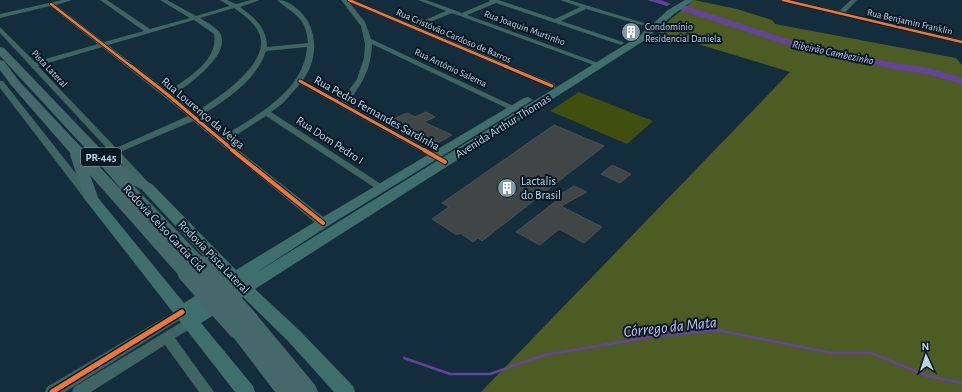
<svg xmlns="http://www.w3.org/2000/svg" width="962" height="392" font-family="'Alegreya Sans',sans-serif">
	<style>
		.green { fill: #404f0d }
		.forest { fill: #4d5c23 }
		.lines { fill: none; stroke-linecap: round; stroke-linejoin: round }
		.stream { stroke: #66429f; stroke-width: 2.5 }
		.river { fill: #66429f; fill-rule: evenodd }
		.building { fill: #404646; stroke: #4c5051 }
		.minor { fill: #406462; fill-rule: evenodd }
		.major { fill: #3f6f6c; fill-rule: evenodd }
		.highway { fill: #45696b; fill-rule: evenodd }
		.highway-bridge { stroke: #45696b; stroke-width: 19 }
		.cycleway-far3-casing { stroke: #071925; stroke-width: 4 }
		.cycleway-far2-casing { stroke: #071925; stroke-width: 5 }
		.cycleway-far1-casing { stroke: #071925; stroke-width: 6 }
		.cycleway-casing { stroke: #071925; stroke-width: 8 }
		.cycleway-far3 { stroke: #f07635; stroke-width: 2.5 }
		.cycleway-far2 { stroke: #f07635; stroke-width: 3 }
		.cycleway-far1 { stroke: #f07635; stroke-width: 4 }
		.cycleway { stroke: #f07635; stroke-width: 5 }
		.labels { text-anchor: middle; stroke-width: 4; stroke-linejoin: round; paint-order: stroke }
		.far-street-label { font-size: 10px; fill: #bed5e6; stroke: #071925 }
		.far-poi-label { font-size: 10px; fill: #bed5e6; stroke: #071925; text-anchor: start }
		.far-water-label { font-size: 11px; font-style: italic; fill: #d1c0f4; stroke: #071925 }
		.shield { fill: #071925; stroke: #879dac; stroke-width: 1 }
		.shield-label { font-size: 11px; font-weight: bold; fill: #bed5e6 }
		.street-label { font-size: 12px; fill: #bed5e6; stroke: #071925 }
		.poi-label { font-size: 12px; fill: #bed5e6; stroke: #071925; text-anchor: start }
		.near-water-label { font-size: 16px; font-style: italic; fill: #d1c0f4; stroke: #071925 }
	</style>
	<rect width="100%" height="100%" fill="#132d3c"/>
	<path class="green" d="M579,92L653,121L627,144L550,111Z"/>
	<path class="forest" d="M694,0L737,9L772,20L775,24L956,58L962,65V392H481L790,72L658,32L671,19Z"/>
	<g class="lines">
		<path class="stream" d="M404,358L450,374H490L544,355L657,336L717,330L832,353H871L928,376L962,383"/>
		<g class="river">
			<path d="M647,0H660L671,4L667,6Z"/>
			<path d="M680,6H686L808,46L823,49H832L889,62L928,68L962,78V84L927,74L889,68L832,55H823L803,50L680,10Z"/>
		</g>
	</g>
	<g class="building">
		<path d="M426,112L435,117L424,122L452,135L438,143L409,127L402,131L387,122L407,113L415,117Z"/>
		<path d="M554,125L604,146L482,241L478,238L473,242L460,233L457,235L432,219L449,207L442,203Z"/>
		<path d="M612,165L631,174L620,183L601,174Z"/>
		<path d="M574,186L587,192L561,206L602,227L584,243L559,229L540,245L516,232L556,201L553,199Z"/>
	</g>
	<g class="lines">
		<g class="minor">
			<path d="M62,0H72L56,5L104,42L144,31L100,0H107L150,29L190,18L160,0H167L196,16L230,6L220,0H227L236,4L251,0H260L240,7C254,17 267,28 267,47L308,43C306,16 294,15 277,0C285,0 290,3 296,8C319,26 319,58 303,80L341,101L357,79L364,58L365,44L361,26L341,0H354L413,25L446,11L418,0H426L462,13L490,1L489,0H498L555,19L580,7L560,0H569L657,27L652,28L586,9L561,21L623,42L624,43L621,45L496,3L467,15L601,64L603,65L599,67L452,13L418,27L555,84V88H552L349,2L365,22L371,39L526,112L522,114H519L372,44C371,70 362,84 347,104L448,160L450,162L448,164L445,165L300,84L283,103L271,112L384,186L386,188L384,190H378L266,116L227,141L327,220L328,223L327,226H319L193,121L120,152L148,182L146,184H140L0,33V27L35,62L98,44L50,6L0,18V14ZM234,8C245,16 260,26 261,41C263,69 215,100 194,113L173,95C188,85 232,55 220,33C216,27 206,22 200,18ZM194,20L214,34C219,60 187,79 168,91L108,45ZM102,47L188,116L116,148L38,66ZM307,47C304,92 255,116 222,137L198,117C224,102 257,80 266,51Z"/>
			<path d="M780,0H790L839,11L851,0H857L845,13L962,40V44Z"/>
			<path d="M0,81H3L92,194L93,196L92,198H84L0,88Z"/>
			<path d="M182,307L186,308L188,312L186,316L65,392H45L47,387Z"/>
			<path d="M190,317L195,318L196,322L195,326L175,338L214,392H199L165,345L91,392H72L74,387Z"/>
		</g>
		<path class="major" d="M685,0H694L674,14L645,40L255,289L300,331L353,386L355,392H334L288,341L243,297L201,323L253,386L255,392H235L83,197L85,194L90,193L95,194L184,303L224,278L143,191L142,188L143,185H153L236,270L318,220L524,98L528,97L533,100L328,226L254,274L639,36L668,10Z"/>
		<g class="highway">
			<path d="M0,47L4,48L114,163L120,164L153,185L155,188L153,191L148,193L133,185L205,260L208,265L205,270L199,271L194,270L196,273L193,278L187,280L181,278L90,175L98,197L95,200L90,202L85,200L70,155L71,154L11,85L0,70V60L4,61L19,81L127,196L98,162L0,56Z"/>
			<path d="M249,312L256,314L315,385L318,392H275L227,329L230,323L237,321L240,322L239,320L242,314Z"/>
		</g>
		<g class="highway-bridge">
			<path d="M199,265L249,320"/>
			<path d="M187,273L237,329"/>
		</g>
		<defs>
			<g id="cycleway-far3">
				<path d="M349,0L507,67"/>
				<path d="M783,0L962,42"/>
				<path d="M51,4L132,67"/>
			</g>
			<g id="cycleway-far2">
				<path d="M131,66L168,95L234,151"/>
				<path d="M505,66L552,86"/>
				<path d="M300,81L426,151"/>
			</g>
			<g id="cycleway-far1">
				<path d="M232,150L323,223"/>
				<path d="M424,150L445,162"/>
			</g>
			<path id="cycleway" d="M52,392L182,312"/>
		</defs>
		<use href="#cycleway-far3" class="cycleway-far3-casing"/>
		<use href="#cycleway-far2" class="cycleway-far2-casing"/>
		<use href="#cycleway-far1" class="cycleway-far1-casing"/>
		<use href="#cycleway" class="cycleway-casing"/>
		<use href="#cycleway-far3" class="cycleway-far3"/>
		<use href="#cycleway-far2" class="cycleway-far2"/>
		<use href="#cycleway-far1" class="cycleway-far1"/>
		<use href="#cycleway" class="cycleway"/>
	</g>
	<defs>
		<symbol id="building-disc" viewBox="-11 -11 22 22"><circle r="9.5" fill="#829aaa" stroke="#071925"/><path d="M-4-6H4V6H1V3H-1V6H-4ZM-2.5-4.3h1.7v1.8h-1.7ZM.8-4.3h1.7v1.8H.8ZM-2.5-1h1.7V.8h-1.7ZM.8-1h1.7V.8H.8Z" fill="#fff"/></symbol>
	</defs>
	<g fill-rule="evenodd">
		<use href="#building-disc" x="620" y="21" width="22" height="22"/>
		<use href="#building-disc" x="496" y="177" width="22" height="22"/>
	</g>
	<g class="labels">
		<g class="far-street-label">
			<text transform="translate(910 21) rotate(13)" y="4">Rua Benjamin Franklin</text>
			<text transform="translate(525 27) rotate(20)" y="4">Rua Joaquin Murtinho</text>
			<text transform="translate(454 35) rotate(23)" y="4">Rua Cristóvão Cardoso de Barros</text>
			<text transform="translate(451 67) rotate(25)" y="4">Rua Antônio Salema</text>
			<text transform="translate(50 68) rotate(47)" y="4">Pista Lateral</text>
		</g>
		<g class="far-poi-label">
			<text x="645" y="30">Condomínio<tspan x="645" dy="12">Residencial Daniela</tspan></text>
		</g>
		<g class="far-water-label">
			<text transform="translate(833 52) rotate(12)" y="4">Ribeirão Cambezinho</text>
		</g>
		<rect class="shield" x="81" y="148" width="40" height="18" rx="3"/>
		<g class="shield-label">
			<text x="101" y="161">PR-445</text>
		</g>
		<g class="street-label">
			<text transform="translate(203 113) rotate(40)" y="4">Rua Lourenço da Veiga</text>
			<text transform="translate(377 113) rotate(29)" y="4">Rua Pedro Fernandes Sardinha</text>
			<text transform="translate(503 126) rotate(-32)" y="4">Avenida Arthur Thomas</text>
			<text transform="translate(330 140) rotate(33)" y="4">Rua Dom Pedro I</text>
			<text transform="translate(164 228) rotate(47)" y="4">Rodovia Celso Garcia Cid</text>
			<text transform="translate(214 257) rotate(46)" y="4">Rodovia Pista Lateral</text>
		</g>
		<g class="poi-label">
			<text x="521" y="185">Lactalis<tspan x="521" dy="14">do Brasil</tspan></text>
		</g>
		<g class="near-water-label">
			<text transform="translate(670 326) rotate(-6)" y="6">Córrego da Mata</text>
		</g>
	</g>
	<g transform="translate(926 356) rotate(357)" stroke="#071925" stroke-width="3" paint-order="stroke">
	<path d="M0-3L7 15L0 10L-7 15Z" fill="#bed5e6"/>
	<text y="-6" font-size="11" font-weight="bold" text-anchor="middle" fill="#bed5e6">N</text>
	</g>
</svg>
